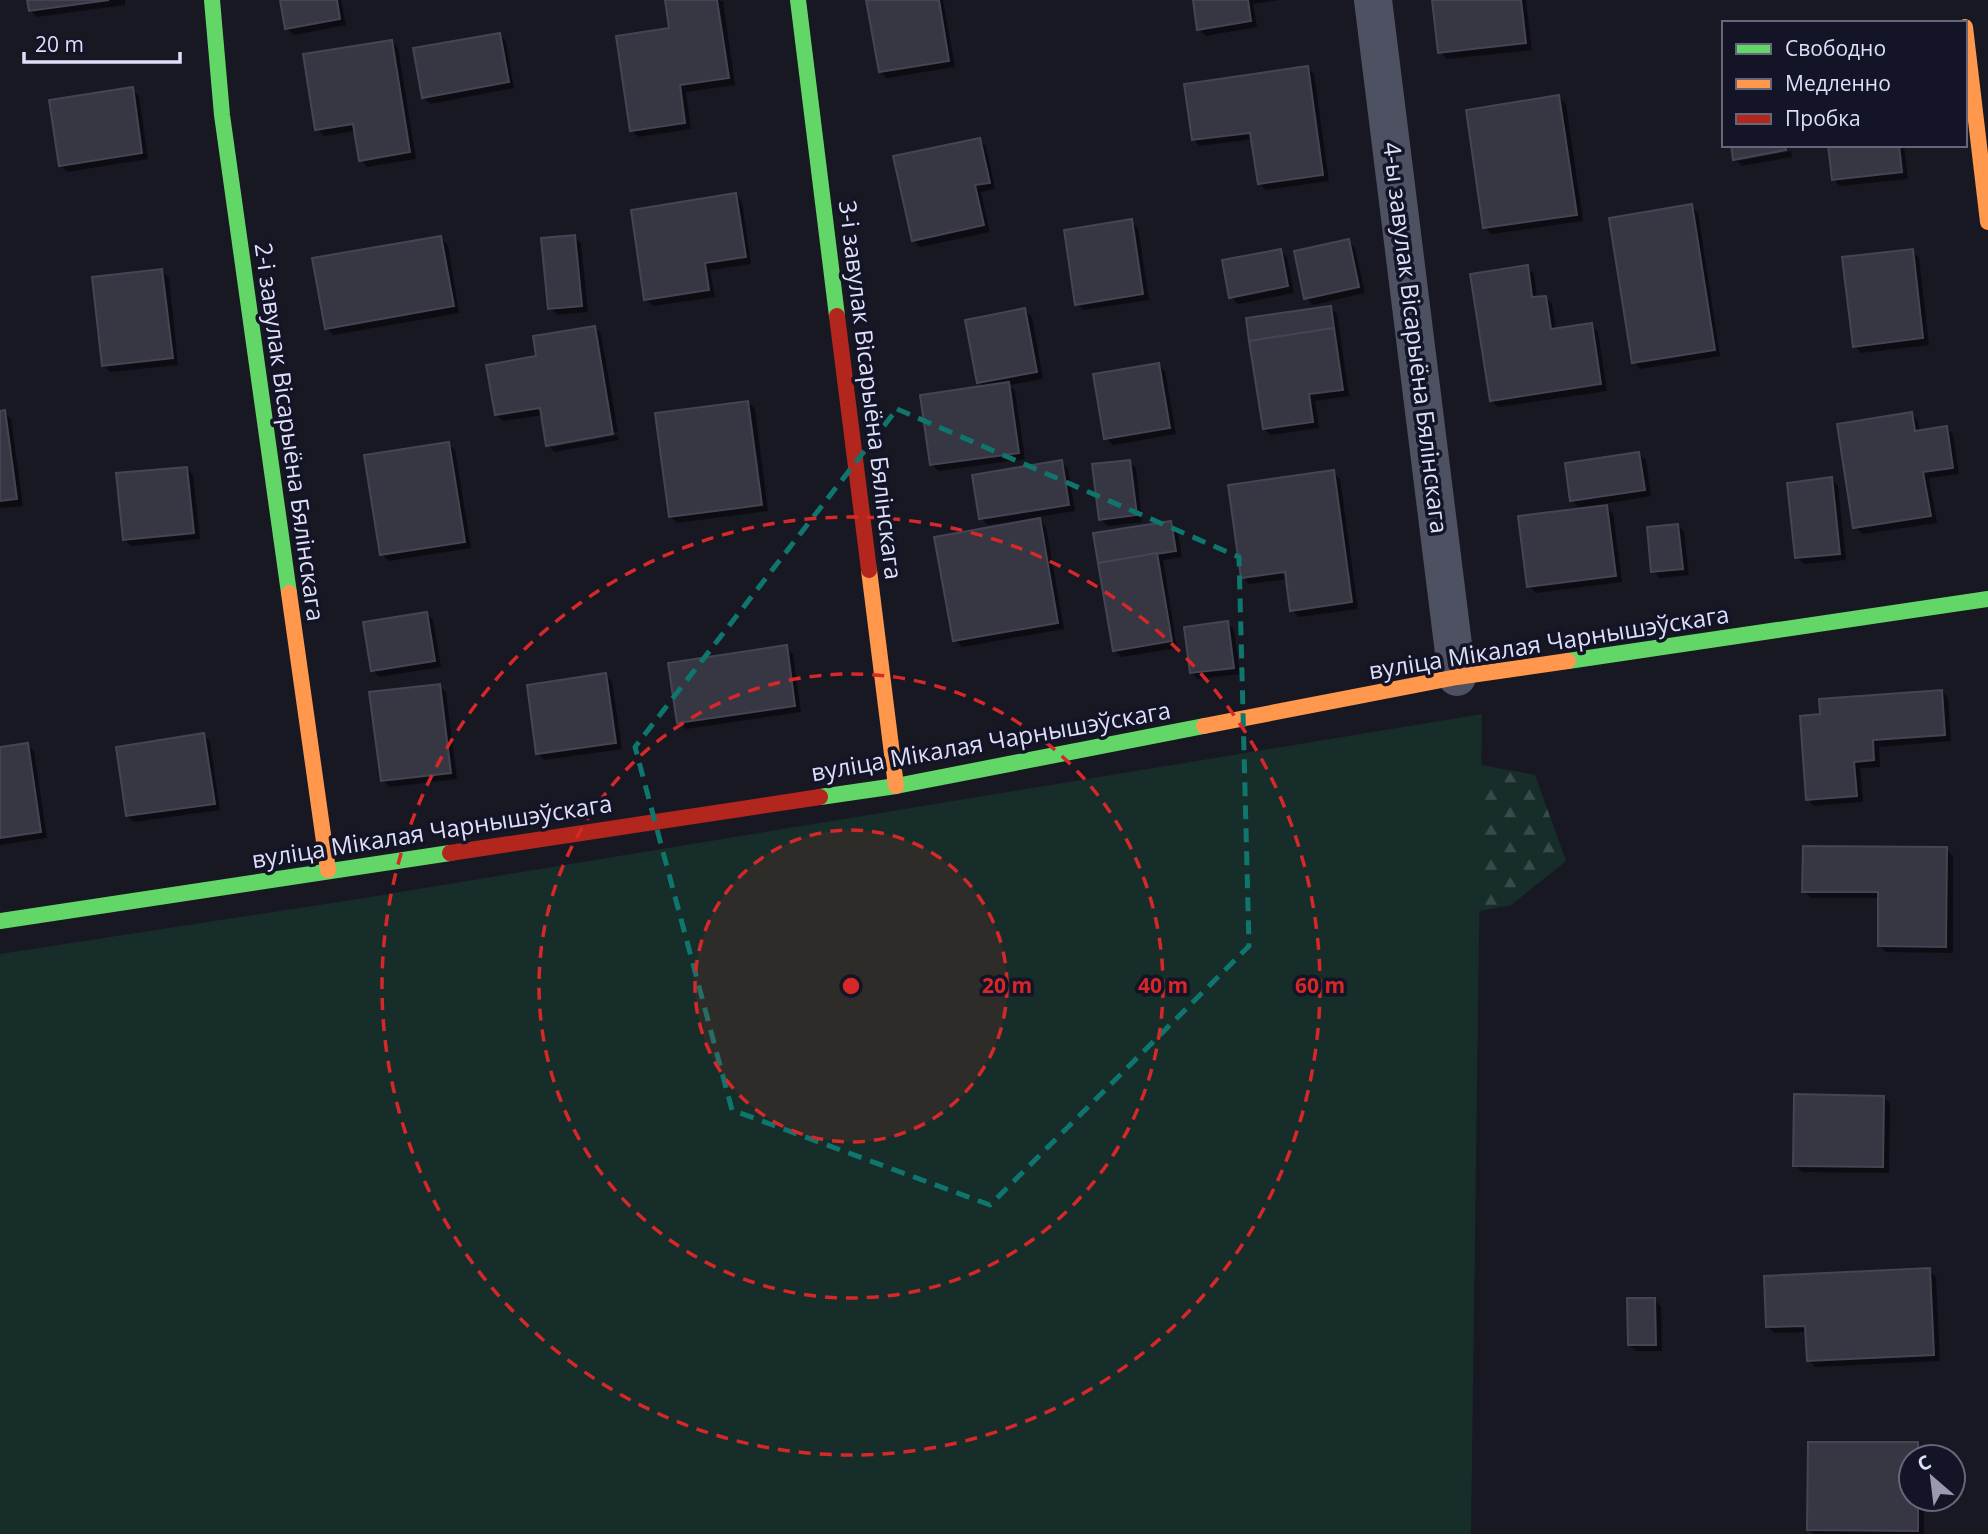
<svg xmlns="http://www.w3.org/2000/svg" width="1988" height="1534" font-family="'Open Sans',sans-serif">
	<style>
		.forest { fill: url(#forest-firs) }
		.park { fill: #172d2a }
		.shadow { fill: #0007 }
		.building { fill: #373744; stroke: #454454; stroke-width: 2 }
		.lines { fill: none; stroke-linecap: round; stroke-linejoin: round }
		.street { stroke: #4e5162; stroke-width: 38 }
		.fast { stroke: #63d668; stroke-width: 16 }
		.slow { stroke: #ff974d; stroke-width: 16 }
		.jam { stroke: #b3261e; stroke-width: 16 }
		.marked { fill: none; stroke: #0f766e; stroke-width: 5; stroke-dasharray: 14 9; stroke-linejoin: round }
		.ring { fill: none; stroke: #d62828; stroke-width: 3.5; stroke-dasharray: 12 9 }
		.labels { text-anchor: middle; stroke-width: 7; stroke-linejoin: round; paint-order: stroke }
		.street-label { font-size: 24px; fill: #dedffb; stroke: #141427 }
		.centre { fill: #d62828; stroke: #141427; stroke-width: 3.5 }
		.ring-label { font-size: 21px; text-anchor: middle; font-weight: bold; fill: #d62828; stroke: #141427; stroke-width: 7; stroke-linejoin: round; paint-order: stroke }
	</style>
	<defs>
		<pattern id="forest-firs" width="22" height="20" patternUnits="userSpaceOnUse" patternTransform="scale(1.75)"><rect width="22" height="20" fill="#172d2a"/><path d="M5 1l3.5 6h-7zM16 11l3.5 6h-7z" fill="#384b4a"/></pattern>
	</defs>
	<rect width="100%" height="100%" fill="#181823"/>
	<path class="forest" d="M1444,758L1535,775L1566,861L1511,905L1336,939Z"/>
	<path class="park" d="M1482,714L1471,1534H0V954L364,898Z"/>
	<g class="shadow">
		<path d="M29,0H125V5L37,17L30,10Z"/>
		<path d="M281,0H341L346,25L294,35L287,29Z"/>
		<path d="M676,0L723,1L735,85L686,92L691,129L638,137L631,130L671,30Z"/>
		<path d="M868,0H943L955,67L887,78L880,72Z"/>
		<path d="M1194,0H1279L1253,4L1257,27L1206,36L1199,29Z"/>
		<path d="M1434,0H1526L1532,50L1447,59L1440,52Z"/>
		<path d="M499,35L506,41L514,88L430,104L423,97Z"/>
		<path d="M392,41L398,48L416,159L367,167L361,160L356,131L324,136L317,129Z"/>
		<path d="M1307,68L1314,74L1329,181L1266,190L1259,183L1253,139L1200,146L1193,140Z"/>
		<path d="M132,89L139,96L148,159L67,172L60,165Z"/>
		<path d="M1559,97L1566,104L1583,221L1492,234L1485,228Z"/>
		<path d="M979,140L986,146L995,189L981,192L990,232L920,247L913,240Z"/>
		<path d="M1733,145H1790V148L1738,157V161L1791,151L1792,157L1742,166L1735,159Z"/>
		<path d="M1830,145H1904L1908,179L1840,186L1833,179Z"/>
		<path d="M736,195L742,202L751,264L710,270L715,297L653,306L646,300Z"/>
		<path d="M1691,206L1698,213L1720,356L1640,369L1634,362Z"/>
		<path d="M1131,221L1138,228L1149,300L1084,310L1077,304Z"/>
		<path d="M574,237L581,243L588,312L557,315L550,308Z"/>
		<path d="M441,238L448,245L459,313L333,335L327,329Z"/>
		<path d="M1348,241L1355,248L1365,293L1313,305L1306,298Z"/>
		<path d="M1280,251L1287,257L1294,293L1238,304L1231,297Z"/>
		<path d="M1912,251L1919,258L1929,345L1861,353L1855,346Z"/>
		<path d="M1527,267L1534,274L1537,298L1545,297L1552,304L1556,330L1592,325L1598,332L1607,391L1498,407L1491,401Z"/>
		<path d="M162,271L169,278L178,365L110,372L103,365Z"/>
		<path d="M1330,307L1337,314L1349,396L1315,401L1319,428L1271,435L1264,429Z"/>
		<path d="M1025,310L1032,317L1043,379L1009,385L1015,391L1025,459L939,471L932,465L984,388L979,383Z"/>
		<path d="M595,327L601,334L618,432L551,443V447L618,435L619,440L555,452L548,445L543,415L503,421L496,415L538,358Z"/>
		<path d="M1158,364L1165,371L1176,434L1113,445L1106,438Z"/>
		<path d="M748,402L755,409L768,511L677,523L670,516Z"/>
		<path d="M0,412H4L11,419L23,506L0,508Z"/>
		<path d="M1912,414L1918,421L1920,432L1947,428L1953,435L1959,474L1929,478L1937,523L1862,534L1855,527Z"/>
		<path d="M448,444L455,450L471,548L389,561L382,554Z"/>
		<path d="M1639,454L1646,460L1651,496L1579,508L1572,501Z"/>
		<path d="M1061,462L1068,469L1075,511L1037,517L1046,527L1064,629L962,647L955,640L1036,521L1035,518L988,525L981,518Z"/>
		<path d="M1129,462L1136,468L1142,522L1108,526L1101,520Z"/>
		<path d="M187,468L193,475L200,539L131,546L124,539Z"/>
		<path d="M1333,472L1340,479L1358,609L1299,617L1292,610L1288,579L1249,584L1243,577Z"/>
		<path d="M1832,479L1838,486L1846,560L1804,564L1797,557Z"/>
		<path d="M1607,507L1613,514L1622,582L1536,593L1529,586Z"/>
		<path d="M1170,523L1177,529L1182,557L1163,560L1177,648L1121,657L1114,650Z"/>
		<path d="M1678,525L1684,532L1689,575L1660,578L1653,571Z"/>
		<path d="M427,614L433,620L441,667L379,677L373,670Z"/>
		<path d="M1228,623L1234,630L1240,674L1198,679L1191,672Z"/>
		<path d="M786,647L793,654L801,712L686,729L679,722Z"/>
		<path d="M605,675L612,682L622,749L544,760L538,753Z"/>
		<path d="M439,686L446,692L457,779L389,787L383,780Z"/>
		<path d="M1942,691L1948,698L1951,741L1879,747L1880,767L1860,768L1863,802L1814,806L1807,799L1801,718Z"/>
		<path d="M204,735L210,742L220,810L134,822L127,816Z"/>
		<path d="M27,744L34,751L47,838L0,845V749Z"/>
		<path d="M1946,849L1953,856V953L1886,952L1880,946V898H1811L1804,891Z"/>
		<path d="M1884,1097L1890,1104L1889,1173L1802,1172L1795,1165Z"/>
		<path d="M1929,1270L1936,1277L1940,1361L1815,1367L1809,1360L1807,1332L1774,1333L1767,1326Z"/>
		<path d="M1655,1300L1661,1307L1662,1351H1636L1629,1345Z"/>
		<path d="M1917,1444L1924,1451V1457H1911V1499H1924V1534H1814L1809,1530Z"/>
	</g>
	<g class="building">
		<path d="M27,0H109L29,11Z"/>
		<path d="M280,0H337L340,19L285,29Z"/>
		<path d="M665,0H717L729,78L680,85L685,123L630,131L616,36L669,28Z"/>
		<path d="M866,0H939L949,61L879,72Z"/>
		<path d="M1193,0H1248L1251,21L1197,30Z"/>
		<path d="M1432,0H1521L1526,43L1438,53Z"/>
		<path d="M500,33L509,82L422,98L413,48Z"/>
		<path d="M392,40L410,152L359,161L353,124L315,130L303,54Z"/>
		<path d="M1308,66L1323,175L1258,184L1250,133L1192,140L1184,84Z"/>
		<path d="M133,87L142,153L59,166L49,100Z"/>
		<path d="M1559,95L1577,215L1483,228L1466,110Z"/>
		<path d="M980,138L990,183L975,185L984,225L912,241L893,156Z"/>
		<path d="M1731,145H1785L1786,150L1733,160Z"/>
		<path d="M1828,145H1899L1902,172L1832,180Z"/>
		<path d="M736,193L746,257L705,263L709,290L644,300L631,210Z"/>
		<path d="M1692,204L1715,350L1632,363L1609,218Z"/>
		<path d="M1132,219L1143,294L1075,305L1064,230Z"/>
		<path d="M575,235L582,306L548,309L541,238Z"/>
		<path d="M441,236L454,306L325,329L312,258Z"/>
		<path d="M1349,239L1359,287L1304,299L1294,251Z"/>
		<path d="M1281,249L1288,286L1229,298L1222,260Z"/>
		<path d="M1913,249L1923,338L1853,347L1842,257Z"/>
		<path d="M1528,265L1532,297L1546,296L1551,329L1592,323L1601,384L1490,401L1470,274Z"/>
		<path d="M162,269L173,358L102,366L92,277Z"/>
		<path d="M1331,306L1334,328L1249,341L1246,318Z"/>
		<path d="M1025,308L1037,372L977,383L965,320Z"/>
		<path d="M595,326L613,434L546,446L540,408L495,415L486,365L536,356L533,336Z"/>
		<path d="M1334,328L1343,390L1309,394L1313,422L1263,429L1249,341Z"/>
		<path d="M1159,363L1170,428L1104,439L1093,374Z"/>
		<path d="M1009,382L1019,453L930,465L920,395Z"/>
		<path d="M748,401L762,505L669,517L655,413Z"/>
		<path d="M5,410L17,499L0,501V411Z"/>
		<path d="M1912,412L1915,431L1947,426L1953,468L1923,472L1931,516L1853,528L1837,424Z"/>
		<path d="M449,442L465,542L380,555L364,455Z"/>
		<path d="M1639,452L1645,490L1570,501L1565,463Z"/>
		<path d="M1062,460L1069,505L979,519L972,475Z"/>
		<path d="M1130,460L1137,515L1099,520L1092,464Z"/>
		<path d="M187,467L194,533L123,540L116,473Z"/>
		<path d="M1334,470L1352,602L1290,611L1285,572L1241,578L1228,485Z"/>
		<path d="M1832,477L1840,554L1795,558L1787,483Z"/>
		<path d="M1607,505L1616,576L1527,587L1518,516Z"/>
		<path d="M1040,518L1058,623L953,641L934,537Z"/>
		<path d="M1171,521L1176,551L1098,563L1093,533Z"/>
		<path d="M1678,524L1683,569L1651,572L1647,527Z"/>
		<path d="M1157,553L1172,641L1113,651L1098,563Z"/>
		<path d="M427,612L435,661L371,671L363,622Z"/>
		<path d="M1228,621L1234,668L1190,673L1184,627Z"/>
		<path d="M787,645L795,706L677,723L668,663Z"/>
		<path d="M606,673L616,743L536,754L527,685Z"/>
		<path d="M440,684L451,773L381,781L369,692Z"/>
		<path d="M1942,690L1945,735L1873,740L1874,760L1854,762L1857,796L1806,800L1800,716L1820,714L1819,699Z"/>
		<path d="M204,733L215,804L126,816L116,747Z"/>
		<path d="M28,743L41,832L0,838V747Z"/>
		<path d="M1803,846L1947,847L1946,947L1878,946V892H1802Z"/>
		<path d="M1794,1094L1884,1096L1883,1167L1793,1166Z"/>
		<path d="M1930,1268L1934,1355L1807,1361L1805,1326L1766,1327L1764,1276Z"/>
		<path d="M1627,1298H1655L1656,1345H1628Z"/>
		<path d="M1808,1442H1918V1457H1911V1499H1918V1531L1807,1530Z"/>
	</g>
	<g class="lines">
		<path class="street" d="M1373,0L1457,677"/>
		<g class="fast">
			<path d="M212,0L222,115L289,593"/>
			<path d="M798,0L837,316"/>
			<path d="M1568,661L1988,599"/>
			<path d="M820,797L896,786L1204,726"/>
			<path d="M0,921L450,853"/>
		</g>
		<g class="slow">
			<path d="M1965,27L1988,222"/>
			<path d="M869,570L896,786"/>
			<path d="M289,593L328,870"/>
			<path d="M1204,726L1457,677L1568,661"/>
		</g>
		<g class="jam">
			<path d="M837,316L869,570"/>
			<path d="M450,853L820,797"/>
		</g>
	</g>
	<path class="marked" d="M897,409L1239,557L1249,946L990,1205L732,1110L635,747Z"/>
	<circle cx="851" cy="986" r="156" fill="#d62828" fill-opacity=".12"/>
	<g class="ring">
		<circle cx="851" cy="986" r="156"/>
		<circle cx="851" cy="986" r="312"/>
		<circle cx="851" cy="986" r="469"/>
	</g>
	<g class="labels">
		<g class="street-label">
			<text transform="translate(1415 338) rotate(83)" y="8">4-ы завулак Вісарыёна Бялінскага</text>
			<text transform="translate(870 390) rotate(83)" y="8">3-і завулак Вісарыёна Бялінскага</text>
			<text transform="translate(289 432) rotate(82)" y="8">2-і завулак Вісарыёна Бялінскага</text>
			<text transform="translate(1549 643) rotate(-9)" y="8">вуліца Мікалая Чарнышэўскага</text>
			<text transform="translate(991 742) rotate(-10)" y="8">вуліца Мікалая Чарнышэўскага</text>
			<text transform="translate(432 832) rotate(-9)" y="8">вуліца Мікалая Чарнышэўскага</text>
		</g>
	</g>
	<circle cx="851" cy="986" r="10" class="centre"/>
	<g class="ring-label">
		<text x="1007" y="993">20 m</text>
		<text x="1163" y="993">40 m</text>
		<text x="1320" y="993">60 m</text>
	</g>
	<rect x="1722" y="21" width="245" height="126" fill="#141427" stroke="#65657c" stroke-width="2"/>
	<rect x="1736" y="44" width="35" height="10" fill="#63d668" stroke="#65657c" stroke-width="2"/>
	<text x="1785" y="56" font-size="21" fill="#dedffb">Свободно</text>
	<rect x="1736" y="79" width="35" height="10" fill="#ff974d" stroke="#65657c" stroke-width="2"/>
	<text x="1785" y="91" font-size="21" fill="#dedffb">Медленно</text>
	<rect x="1736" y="114" width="35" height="10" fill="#b3261e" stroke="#65657c" stroke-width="2"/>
	<text x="1785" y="126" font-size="21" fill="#dedffb">Пробка</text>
	<g transform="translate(1932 1478) rotate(332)"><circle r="33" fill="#141427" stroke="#65657c" stroke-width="2"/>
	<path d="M0-5L12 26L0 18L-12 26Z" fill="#9999af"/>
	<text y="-10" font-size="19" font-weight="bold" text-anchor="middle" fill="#dedffb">С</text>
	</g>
	<path d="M24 52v10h156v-10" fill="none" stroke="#dedffb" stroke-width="3.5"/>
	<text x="35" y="52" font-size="21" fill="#dedffb" stroke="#141427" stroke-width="5" paint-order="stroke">20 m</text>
</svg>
